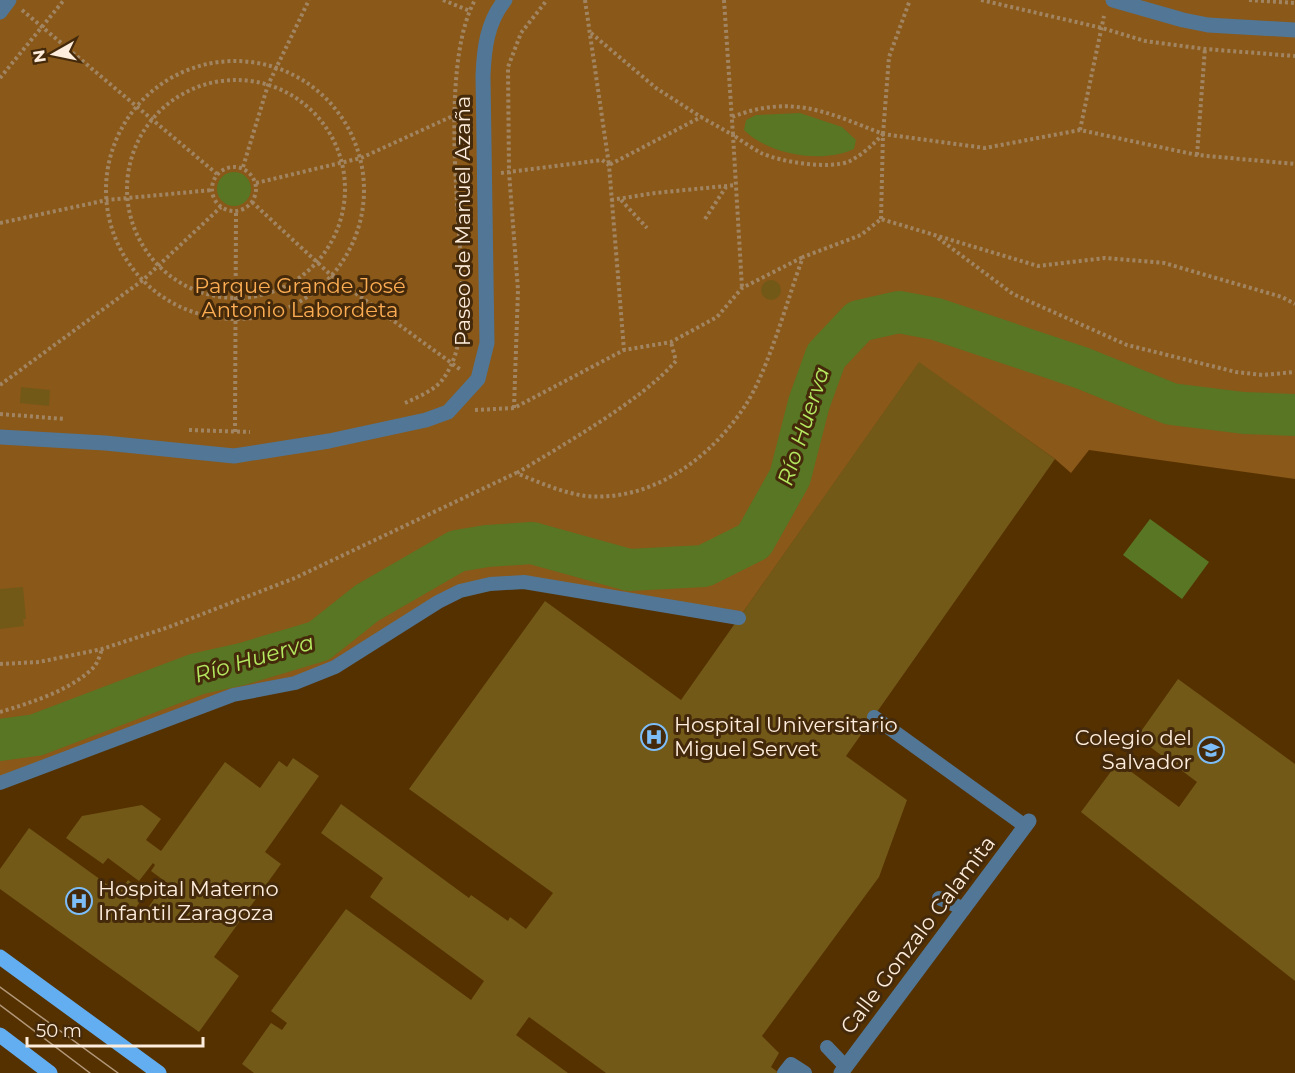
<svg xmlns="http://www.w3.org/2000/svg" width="1295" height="1073" font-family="Montserrat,sans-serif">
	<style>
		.green { fill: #8a5818 }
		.water { fill: #587623 }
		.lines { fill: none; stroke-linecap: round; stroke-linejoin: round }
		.river { stroke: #587623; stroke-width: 42 }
		.building { fill: #725918 }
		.path { stroke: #a18562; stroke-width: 4; stroke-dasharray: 3 3; stroke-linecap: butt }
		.lane { stroke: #527696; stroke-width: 14 }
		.street { stroke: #527696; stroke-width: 15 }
		.primary { stroke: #63aef0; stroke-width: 15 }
		.tram { stroke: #b29879; stroke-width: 1.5 }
		.labels { text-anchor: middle; stroke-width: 6; stroke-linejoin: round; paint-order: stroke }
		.street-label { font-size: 21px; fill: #feeddc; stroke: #442a0b }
		.park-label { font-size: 21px; fill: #fcad53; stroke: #442a0b }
		.poi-label { font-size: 21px; fill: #feeddc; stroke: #442a0b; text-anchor: start }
		.water-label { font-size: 22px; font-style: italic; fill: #b5e960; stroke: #442a0b }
	</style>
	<rect width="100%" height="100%" fill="#553100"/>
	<path class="green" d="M0,0H1295V479L1089,450L1071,473L1055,459L919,363L739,618L524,582L460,591L335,667L233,695L0,779V740L29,736H0Z"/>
	<g class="water">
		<path d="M800,113L842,127L856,140L854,149C822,164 769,155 744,130L746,120L756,115Z"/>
		<circle cx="234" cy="189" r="17"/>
		<path d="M1150,519L1209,562L1182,599L1123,555Z"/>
	</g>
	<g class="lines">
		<path class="river" d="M0,740L36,735L197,674L242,664L319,641L367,603L457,551L487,546L532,543L629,570L704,566L754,541L790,477L809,403L826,356L859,321L899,312L936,319L1082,368L1171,404L1244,413L1295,415"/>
	</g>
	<g class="building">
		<circle cx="771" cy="290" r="10"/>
		<path d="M919,362L1055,459L846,756L907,800L879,877L762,1036L779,1053L771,1067L779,1073H606L529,1017L516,1035L568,1073H254L242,1064L271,1023L282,1030L287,1023L271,1011L346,909L471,1000L484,981L370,897L383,878L321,833L341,804L469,898L471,895L508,921L510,917L526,929L553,893L409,789L545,601L681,700Z"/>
		<path d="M21,387L50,390L49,406L20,403Z"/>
		<path d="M23,587L26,619H23L24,626L0,629V589Z"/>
		<path d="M1178,679L1295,764V981L1081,812L1118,762L1179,807L1197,782L1137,737Z"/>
		<path d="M293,758L319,776L265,852L281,864L214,957L239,976L199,1032L0,889V869L29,828L119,893L128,880L146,893L135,909L143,915L166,882L151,871L155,865L153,863L139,881L108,858L103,864L66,838L82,816L142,805L161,819L146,840L161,851L225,762L260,788L279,761L287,767Z"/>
	</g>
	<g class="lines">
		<g class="path">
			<path d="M443,0L470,11"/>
			<path d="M585,0L609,165L701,117L733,135L742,288"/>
			<path d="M724,0L733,135C742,141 752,148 761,153C781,162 830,170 850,161C863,154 873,145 883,134C827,112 792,94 732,117"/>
			<path d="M981,0L1102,28L1145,41L1205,49L1295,56"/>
			<path d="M1249,0L1295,3"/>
			<path d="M22,10L217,174"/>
			<path d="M591,33L656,88L701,117"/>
			<circle cx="235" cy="190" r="129"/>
			<path d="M0,78L64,0"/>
			<circle cx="236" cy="189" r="109"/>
			<path d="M1080,130L1104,16"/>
			<path d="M883,134L889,57L910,0"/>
			<path d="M1197,155L1205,48"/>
			<circle cx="234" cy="189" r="22"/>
			<path d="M243,167L268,85L309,0"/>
			<path d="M501,173L602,160L609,165L624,350"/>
			<path d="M256,183L361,158L455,115H464"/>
			<path d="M611,200L655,193L736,185"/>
			<path d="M621,200L647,228"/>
			<path d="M252,202L332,276L461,370"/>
			<path d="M705,219L726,187"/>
			<path d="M881,219L883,134L985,148L1080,130L1197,155L1295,164"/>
			<path d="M0,223L107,200L212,190"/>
			<path d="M938,238L1013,294L1127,345L1236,372L1263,375L1295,372"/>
			<path d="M0,385L143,280L221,207"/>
			<path d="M405,403C418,397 435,390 443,379C468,346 462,288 460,249C456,184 444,56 475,0"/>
			<path d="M514,408L518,290L509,172L508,67L521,33L547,0"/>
			<path d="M475,410L514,408L624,350L671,342L717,317L742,288L803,257"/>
			<path d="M0,414L65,419"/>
			<path d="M189,430L250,432"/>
			<path d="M235,432L236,211"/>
			<path d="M517,473C564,444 641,401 676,361L671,342"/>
			<path d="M0,664L39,662L102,649L169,627L295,578L516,473C539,482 562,493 586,496C651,502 710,459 745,406C769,369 787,300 803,257L861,235L881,219L1038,266L1105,258L1164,263L1282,297L1295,304"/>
			<path d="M0,712C30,703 72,690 94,667C98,662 100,655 102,649"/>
		</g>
		<g class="lane">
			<path d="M874,717L1025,826"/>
			<path d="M0,783L233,695L295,683L335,667L438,602L460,591L490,584L524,582L739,618"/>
			<path d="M939,898L964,909"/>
			<path d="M827,1047L846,1067"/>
			<path d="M784,1073L791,1064L805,1073"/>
		</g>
		<g class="street">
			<path d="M1113,0L1183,20L1208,25L1295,30"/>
			<path d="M0,12L9,0"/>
			<path d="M0,437L105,443L234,456L329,441L426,420L448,412L478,379L487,343L483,76C484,49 487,22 505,0"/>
			<path d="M841,1073L1029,821"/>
		</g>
		<g class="primary">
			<path d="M0,957L159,1073"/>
			<path d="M0,1035L50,1073"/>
		</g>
		<g class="tram">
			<path d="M0,987L118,1073"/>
			<path d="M0,1005L90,1073"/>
		</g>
	</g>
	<defs>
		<symbol id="hospital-ring" viewBox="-11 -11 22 22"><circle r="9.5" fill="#442a0b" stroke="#7dbef9" stroke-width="1.5"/><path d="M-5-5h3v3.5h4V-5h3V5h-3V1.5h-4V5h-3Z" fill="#7dbef9"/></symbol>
		<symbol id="school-ring" viewBox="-11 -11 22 22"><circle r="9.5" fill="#442a0b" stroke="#7dbef9" stroke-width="1.5"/><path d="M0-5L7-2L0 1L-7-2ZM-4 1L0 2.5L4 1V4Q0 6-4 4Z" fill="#7dbef9"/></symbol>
	</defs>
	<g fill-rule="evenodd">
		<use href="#hospital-ring" x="639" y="722" width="30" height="30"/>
		<use href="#school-ring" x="1196" y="735" width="30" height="30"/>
		<use href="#hospital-ring" x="64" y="886" width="30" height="30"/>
	</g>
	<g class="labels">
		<g class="street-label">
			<text transform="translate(463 221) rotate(-90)" y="7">Paseo de Manuel Azaña</text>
			<text transform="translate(918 935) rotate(-53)" y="7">Calle Gonzalo Calamita</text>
		</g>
		<g class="park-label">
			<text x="300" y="293">Parque Grande José<tspan x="300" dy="24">Antonio Labordeta</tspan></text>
		</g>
		<g class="poi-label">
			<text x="674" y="732">Hospital Universitario<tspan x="674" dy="24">Miguel Servet</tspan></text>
			<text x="1192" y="745" text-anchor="end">Colegio del<tspan x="1192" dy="24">Salvador</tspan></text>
			<text x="98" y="896">Hospital Materno<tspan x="98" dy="24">Infantil Zaragoza</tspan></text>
		</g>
		<g class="water-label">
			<text transform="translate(803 426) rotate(-72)" y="8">Río Huerva</text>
			<text transform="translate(254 658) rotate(-16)" y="8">Río Huerva</text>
		</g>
	</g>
	<g transform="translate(54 54) rotate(261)" stroke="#442a0b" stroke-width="4.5" paint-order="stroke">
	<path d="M0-4.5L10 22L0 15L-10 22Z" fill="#feeddc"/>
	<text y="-9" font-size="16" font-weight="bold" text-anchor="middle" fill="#feeddc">N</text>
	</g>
	<path d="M27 1037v9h176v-9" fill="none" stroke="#feeddc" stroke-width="3"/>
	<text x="36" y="1037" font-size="18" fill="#feeddc" stroke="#442a0b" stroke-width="4.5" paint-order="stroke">50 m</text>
</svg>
